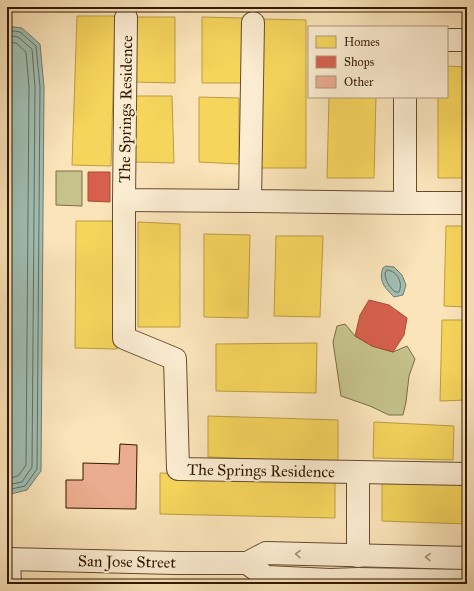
<svg xmlns="http://www.w3.org/2000/svg" width="474" height="591" font-family="'IM FELL Great Primer',serif">
	<style>
		.green { fill: #c5c28b; stroke: #7c6e46 }
		.water { fill: #9fbeb3; stroke: #747c6c }
		.homes { fill: #f6d55c; stroke: #bc9d41 }
		.shops { fill: #d6604d; stroke: #a54b36 }
		.lines { fill: none; stroke-linecap: round; stroke-linejoin: round }
		.shore { stroke: #696c5a; stroke-width: 1 }
		.building { fill: #ebad8f; stroke: #331901 }
		.minor-casing { stroke: #654c2f; stroke-width: 24 }
		.minor { stroke: #fcedd2; stroke-width: 22 }
		.oneway { stroke: #a28e74 }
		.labels { text-anchor: middle; stroke-width: 4; stroke-linejoin: round; paint-order: stroke }
		.street-label { font-size: 16px; fill: #331901; stroke: #fcedd2 }
	</style>
	<rect width="100%" height="100%" fill="#fbe4ba"/>
	<filter id="stains"><feTurbulence type="fractalNoise" baseFrequency=".005" numOctaves="4"/><feColorMatrix values="0 0 0 0 .2 0 0 0 0 .09 0 0 0 0 .02 0 0 0 .5 -.17"/></filter>
	<radialGradient id="worn" r=".72"><stop offset=".6" stop-color="#630" stop-opacity="0"/><stop offset="1" stop-color="#630" stop-opacity=".3"/></radialGradient>
	<g class="green">
		<path d="M56,171H82V206L56,205Z"/>
		<path d="M345,324L355,336L372,346L393,352L407,346L415,359L409,376L406,402L403,415H389L370,406L341,396L333,342L337,326Z"/>
	</g>
	<g class="water">
		<path d="M7,26L22,28L40,44L44,87L41,471L27,490L7,495Z"/>
		<path d="M386,266L394,267L402,275L406,285L403,295L394,297C385,288 378,281 383,268Z"/>
	</g>
	<g class="homes">
		<path d="M77,16H115L111,166L72,165Z"/>
		<path d="M134,17H175V83L134,82Z"/>
		<path d="M202,17L242,18L241,83H202Z"/>
		<path d="M263,19L306,20V168H261Z"/>
		<path d="M447,66L467,67V178H438V97H447Z"/>
		<path d="M134,96H172L174,163L135,162Z"/>
		<path d="M199,97L239,98V164L199,162Z"/>
		<path d="M329,97H376L374,178H327Z"/>
		<path d="M76,221H117V349L75,348Z"/>
		<path d="M138,222L180,224V327H138Z"/>
		<path d="M446,226H467V307L444,306Z"/>
		<path d="M204,234L250,235L248,318L204,317Z"/>
		<path d="M276,236H323L320,317L274,316Z"/>
		<path d="M442,320H467V400L440,401Z"/>
		<path d="M317,343L316,393L216,391V344Z"/>
		<path d="M208,416L338,420V463L208,457Z"/>
		<path d="M374,422L454,426L453,460L373,458Z"/>
		<rect x="465" y="426" width="2" height="35"/>
		<path d="M160,473L335,478V518L160,514Z"/>
		<path d="M382,482L467,484V524L382,521Z"/>
	</g>
	<g class="shops">
		<path d="M88,172H110V202L88,201Z"/>
		<path d="M369,300L389,305L407,318L404,335L393,352L372,346L355,336L360,315Z"/>
	</g>
	<g class="lines">
		<g class="shore">
			<path d="M7,30L20,32L36,46L40,87L37,469L25,486L7,490"/>
			<path d="M7,35L18,37L32,49L35,87L32,467L22,482L7,485"/>
			<path d="M7,42L16,43L26,52L29,87L26,465L18,476L7,479"/>
			<path d="M387,270C398,271 403,283 399,292H395C389,286 386,282 385,274Z"/>
		</g>
	</g>
	<path class="building" d="M120,444L137,445L136,509L66,508V480H83V463L119,464Z"/>
	<g class="lines">
		<defs>
			<g id="minor">
				<path d="M126,18L124,200L250,201"/>
				<path d="M253,23L250,201L405,203"/>
				<path d="M447,40H467"/>
				<path d="M405,97V203H467"/>
				<path d="M124,200V338L175,359L178,469L358,472"/>
				<path d="M358,556V472L467,474"/>
				<path d="M7,559L175,563H247L266,553L467,558"/>
				<path d="M9,559L10,584"/>
				<path d="M247,563L266,577L330,580L358,579L467,581"/>
			</g>
		</defs>
		<use href="#minor" class="minor-casing"/>
		<use href="#minor" class="minor"/>
	</g>
	<defs><path id="oneway-chevron" d="M-2-3.5L2.5 0L-2 3.5" fill="none" stroke-width="1.6" stroke-linecap="round" stroke-linejoin="round"/></defs>
	<g class="oneway">
		<use href="#oneway-chevron" transform="translate(298 554) rotate(-179)"/>
		<use href="#oneway-chevron" transform="translate(428 557) rotate(-179)"/>
	</g>
	<g class="labels">
		<g class="street-label">
			<text transform="translate(125 109) rotate(-89)" y="6">The Springs Residence</text>
			<text transform="translate(261 470) rotate(1)" y="6">The Springs Residence</text>
			<text transform="translate(127 561) rotate(1)" y="6">San Jose Street</text>
		</g>
	</g>
	<rect width="474" height="591" fill="none" stroke="#fbe4ba" stroke-width="24"/>
	<rect x="8" y="8" width="458" height="575" fill="none" stroke="#331901" stroke-width="2"/>
	<rect x="12" y="12" width="450" height="567" fill="none" stroke="#331901"/>
	<rect x="308" y="26" width="140" height="72" fill="#fcedd2" stroke="#ac987e"/>
	<rect x="316" y="36" width="20" height="12" fill="#f6d55c" stroke="#ac987e"/>
	<text x="344" y="46" font-size="12" fill="#331901">Homes</text>
	<rect x="316" y="56" width="20" height="12" fill="#d6604d" stroke="#ac987e"/>
	<text x="344" y="66" font-size="12" fill="#331901">Shops</text>
	<rect x="316" y="76" width="20" height="12" fill="#ebad8f" stroke="#ac987e"/>
	<text x="344" y="86" font-size="12" fill="#331901">Other</text>
	<rect width="100%" height="100%" filter="url(#stains)"/>
	<rect width="100%" height="100%" fill="url(#worn)"/>
</svg>
